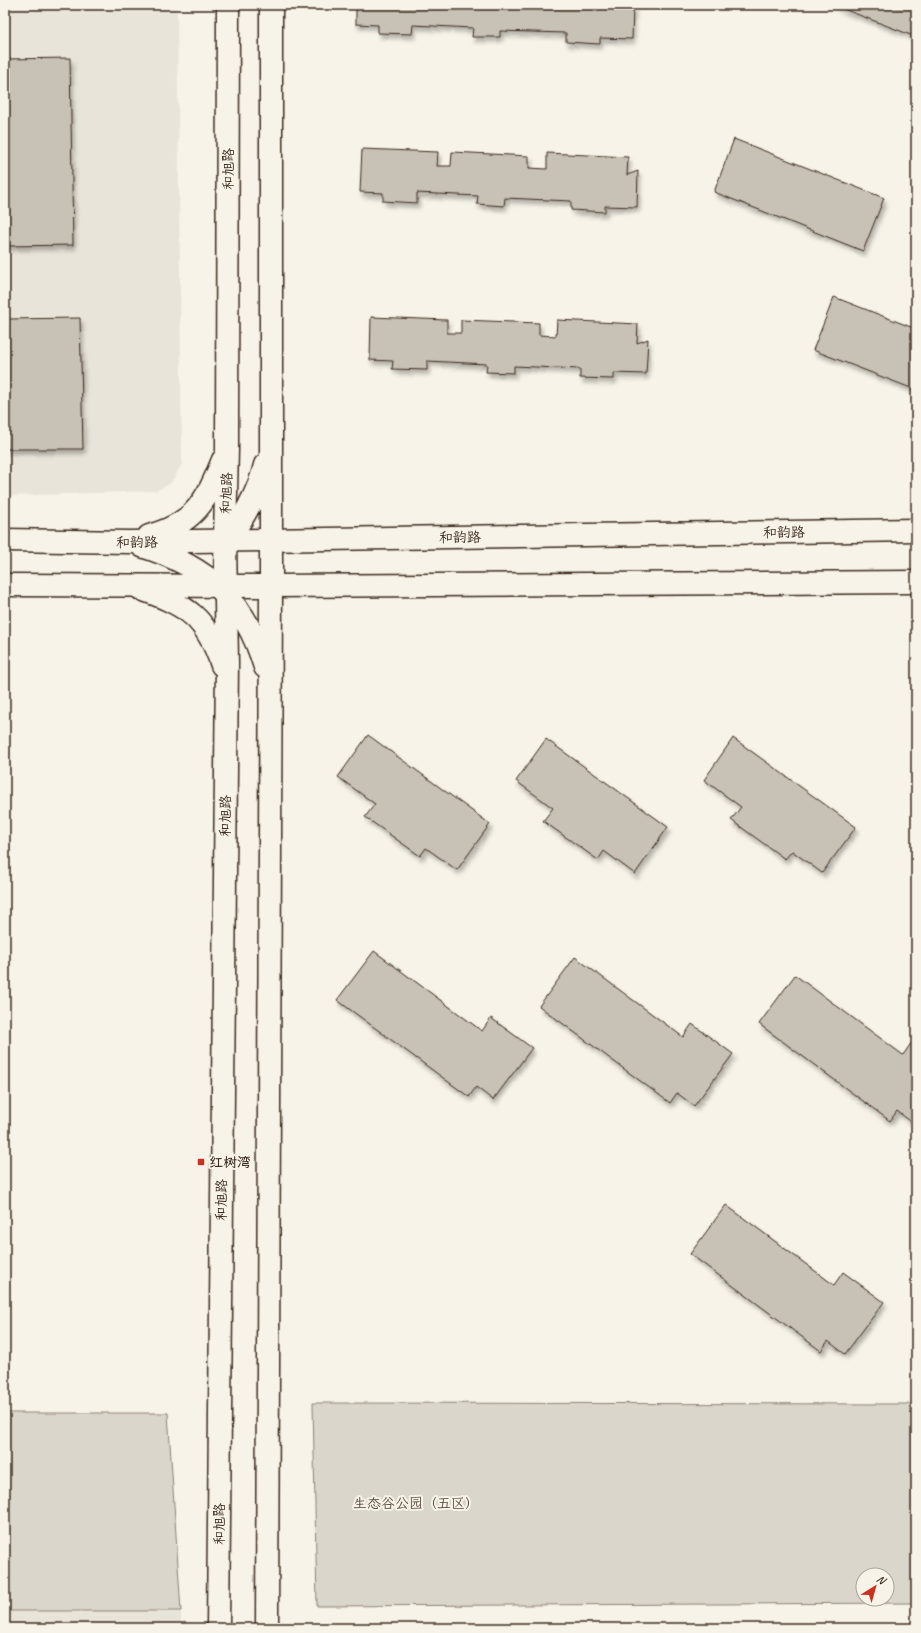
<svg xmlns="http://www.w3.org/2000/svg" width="921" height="1633" font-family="Caveat,'LXGW WenKai TC',sans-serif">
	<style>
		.built { fill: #e9e4d9 }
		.green { fill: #dbd6cb; stroke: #8b8074; fill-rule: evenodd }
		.building { fill: #c8c1b6; stroke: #3b2a1e; filter: url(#shadow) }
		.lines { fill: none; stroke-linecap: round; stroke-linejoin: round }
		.secondary-casing { stroke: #3b2a1e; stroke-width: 25 }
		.secondary { stroke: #f7f3e8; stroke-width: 22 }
		.poi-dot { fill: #c8321e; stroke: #f7f3e8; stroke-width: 1.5 }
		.labels { text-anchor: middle; stroke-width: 4; stroke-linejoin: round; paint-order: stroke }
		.street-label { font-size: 14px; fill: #3b2a1e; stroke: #f7f3e8 }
		.poi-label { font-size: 14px; font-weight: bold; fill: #3b2a1e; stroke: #f7f3e8; text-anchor: start }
		.park-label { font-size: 14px; fill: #5b4c41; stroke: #f7f3e8 }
	</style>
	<defs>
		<filter id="shadow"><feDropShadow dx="2.5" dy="4.5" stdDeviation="2" flood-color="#0004"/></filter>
	</defs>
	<rect width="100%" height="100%" fill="#f7f3e8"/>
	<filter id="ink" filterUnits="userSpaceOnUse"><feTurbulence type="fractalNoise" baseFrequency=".025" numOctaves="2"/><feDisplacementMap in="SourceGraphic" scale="8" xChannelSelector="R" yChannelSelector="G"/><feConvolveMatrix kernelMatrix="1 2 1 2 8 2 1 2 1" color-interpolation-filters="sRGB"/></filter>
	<g filter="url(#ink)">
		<g class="built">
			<path d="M5,5H177L182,464L171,483L156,491L5,496Z"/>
			<rect x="5" y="1611" width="176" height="17"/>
		</g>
		<g class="green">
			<path d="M313,1403L916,1404V1603L317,1606ZM863,1575H887V1599H863Z"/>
			<path d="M5,1413H168L181,1611H5Z"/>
		</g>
		<g class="building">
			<path d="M356,5H623V7L633,5L632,39L600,38V44L566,42V33L500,31V37H472L473,28L413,25L412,34L378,33V25L356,24Z"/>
			<path d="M833,5H916V37Z"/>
			<path d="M70,58L73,245L5,246V59Z"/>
			<path d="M734,139L884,198L863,251L714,192Z"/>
			<path d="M362,149L438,152L437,166H451L452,152L529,156V168L547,169V153L628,157L627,175L638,171L637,207L605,206V212L571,210V201L505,198L504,206L477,204L478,196L417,193V203L383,201V193L360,192Z"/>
			<path d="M834,297L916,329V390L813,350Z"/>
			<path d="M371,317L447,320V333H461V320L539,323V335L556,336L557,320L638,324L637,343L648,339L646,374L614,373V379L580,378V369L514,366V373L486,372L487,364L427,361V370L392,369L393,361L370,360Z"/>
			<path d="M80,318L83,449H5V319Z"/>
			<path d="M368,735L490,824L457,870L426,848L420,856L365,817L375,804L338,777Z"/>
			<path d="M733,738L856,827L822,873L792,851L785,859L731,820L741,807L704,780Z"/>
			<path d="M546,739L668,827L635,874L604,851L598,860L543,821L553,808L516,781Z"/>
			<path d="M374,951L482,1031L491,1018L532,1048L493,1100L476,1087L469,1097L337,1000Z"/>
			<path d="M575,957L683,1037L692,1024L733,1054L694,1106L677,1093L670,1103L539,1006Z"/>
			<path d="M795,975L903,1055L912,1042L916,1044V1121L914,1124L897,1111L890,1121L759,1024Z"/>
			<path d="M726,1205L834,1285L843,1272L884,1302L845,1354L828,1341L821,1351L690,1254Z"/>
		</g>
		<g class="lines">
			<defs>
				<g id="secondary">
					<path d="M149,536C195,523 206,502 223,460"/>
					<path d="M5,540L129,542L916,530"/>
					<path d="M222,542C241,528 260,487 265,465"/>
					<path d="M142,546C208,567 245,600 265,667"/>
					<path d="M5,585L271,586L916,582"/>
					<path d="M141,589C188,606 206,617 222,665"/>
					<path d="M218,1628L227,663L225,539L227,448L228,5"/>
					<path d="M267,1628L271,586V5"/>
				</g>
			</defs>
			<use href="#secondary" class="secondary-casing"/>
			<use href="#secondary" class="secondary"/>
		</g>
	</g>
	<rect class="poi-dot" x="197" y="1158" width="8" height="8" rx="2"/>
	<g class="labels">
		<g class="street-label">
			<text transform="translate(228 169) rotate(-90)" y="5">和旭路</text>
			<text transform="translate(226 493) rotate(-88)" y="5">和旭路</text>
			<text transform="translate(784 532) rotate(-1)" y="5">和韵路</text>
			<text transform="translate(460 537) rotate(-1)" y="5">和韵路</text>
			<text transform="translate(137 542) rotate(-1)" y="5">和韵路</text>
			<text transform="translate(225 816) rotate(-89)" y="5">和旭路</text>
			<text transform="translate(221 1200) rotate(-89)" y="5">和旭路</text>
			<text transform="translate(219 1524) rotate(-90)" y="5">和旭路</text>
		</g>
		<g class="poi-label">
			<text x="209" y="1167">红树湾</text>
		</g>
		<g class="park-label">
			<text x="416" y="1508">生态谷公园（五区）</text>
		</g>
	</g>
	<rect width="921" height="1633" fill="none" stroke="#f7f3e8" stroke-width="20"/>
	<rect x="10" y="10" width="901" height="1613" fill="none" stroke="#3b2a1e" stroke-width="1.5" filter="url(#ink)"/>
	<g transform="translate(875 1587) rotate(37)"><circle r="19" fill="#f7f3e8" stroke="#aca397"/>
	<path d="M0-3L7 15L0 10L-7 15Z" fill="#c8321e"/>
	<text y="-6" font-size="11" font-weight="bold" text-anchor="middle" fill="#3b2a1e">N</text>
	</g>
</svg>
